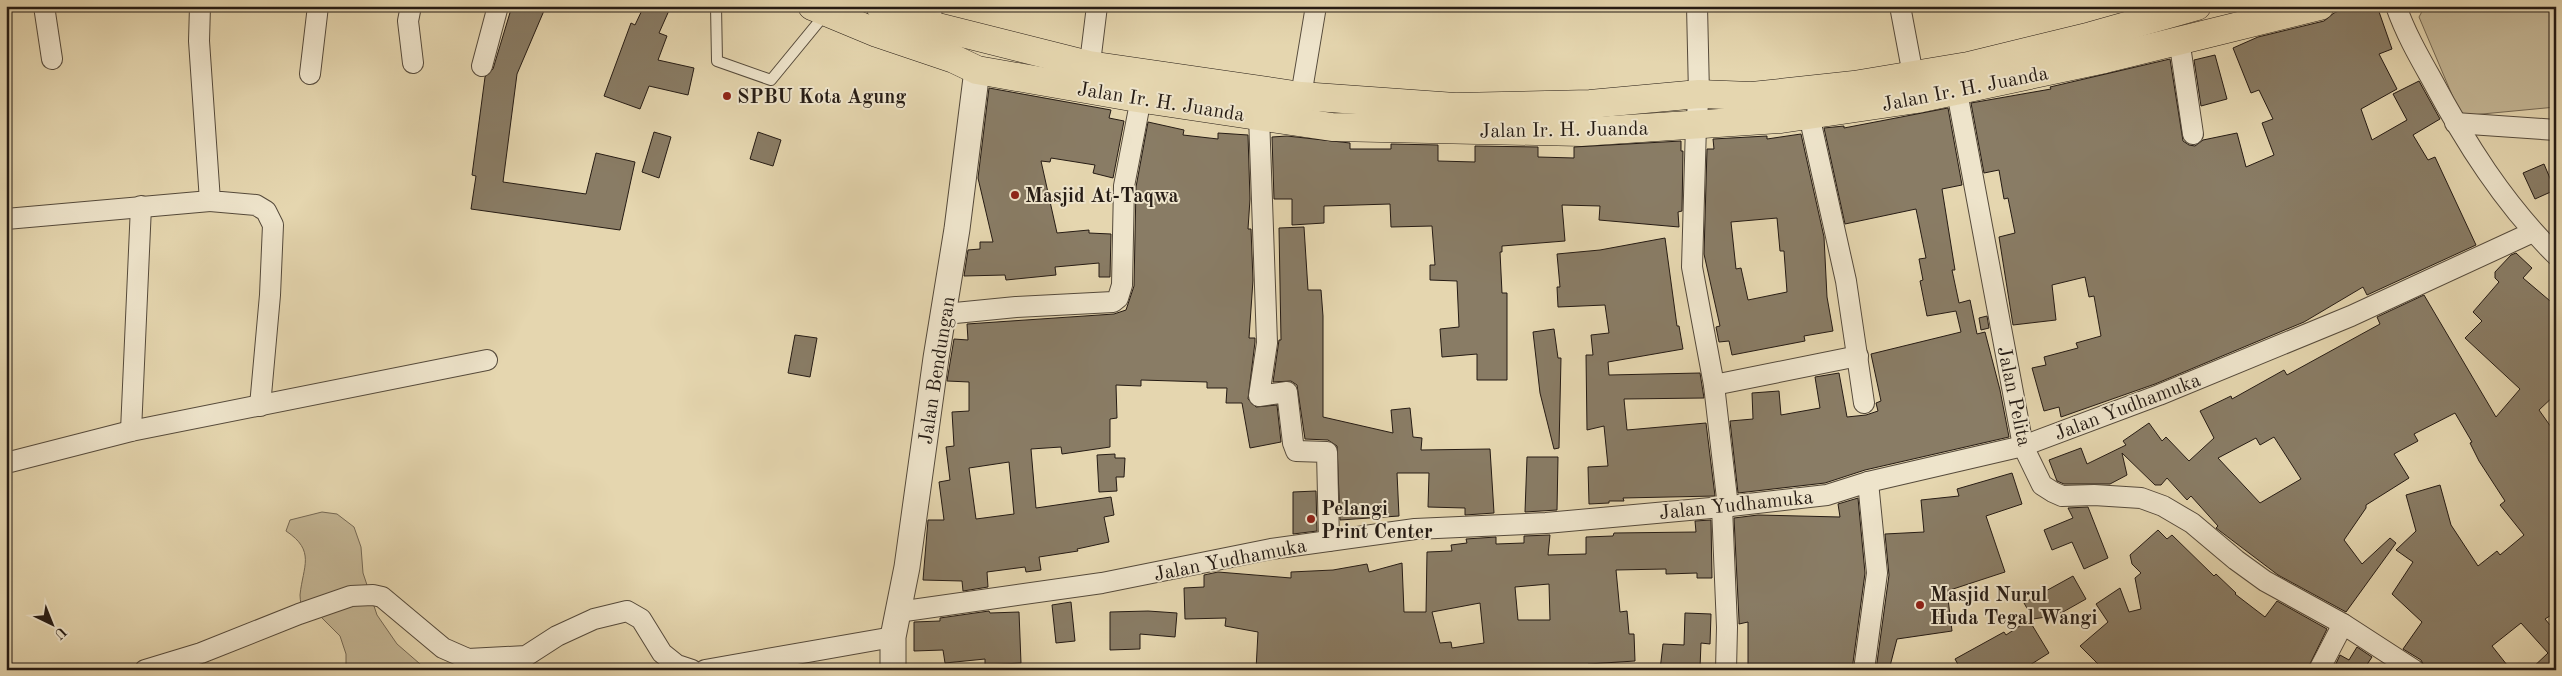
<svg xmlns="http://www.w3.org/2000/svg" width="2562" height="676" font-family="'Old Standard TT',serif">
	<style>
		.green { fill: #c4b695; stroke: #746854 }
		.building { fill: #897c65; stroke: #251b14; fill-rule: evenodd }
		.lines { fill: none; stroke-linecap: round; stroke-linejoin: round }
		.service-casing { stroke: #554a3b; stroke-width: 12 }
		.minor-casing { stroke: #554a3b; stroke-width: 22 }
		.tertiary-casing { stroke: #554a3b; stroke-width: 27 }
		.trunk-casing { stroke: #251b14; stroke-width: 29 }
		.service { stroke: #eee4cb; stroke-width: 10 }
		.minor { stroke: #eee4cb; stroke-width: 20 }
		.tertiary { stroke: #eee4cb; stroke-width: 25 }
		.trunk { stroke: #e5d6af; stroke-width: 28 }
		.poi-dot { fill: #8f2418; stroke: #eee4cb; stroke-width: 2 }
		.labels { text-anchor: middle; stroke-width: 4; stroke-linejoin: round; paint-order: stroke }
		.street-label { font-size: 20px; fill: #251b14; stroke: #eee4cb }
		.poi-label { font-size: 20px; font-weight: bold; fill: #251b14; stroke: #eee4cb; text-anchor: start }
	</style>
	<rect width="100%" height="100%" fill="#e5d6af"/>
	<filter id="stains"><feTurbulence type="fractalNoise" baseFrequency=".004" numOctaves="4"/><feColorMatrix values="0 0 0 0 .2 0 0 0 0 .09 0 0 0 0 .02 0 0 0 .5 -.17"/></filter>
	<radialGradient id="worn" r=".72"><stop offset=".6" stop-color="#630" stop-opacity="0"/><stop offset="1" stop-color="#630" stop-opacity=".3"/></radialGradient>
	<g class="green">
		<path d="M2425,6H2556V107L2461,116L2419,17Z"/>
		<path d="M322,512L337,514L354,527L361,547L363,573L377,615L397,644L427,670H346V654L340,636L320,616L303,615C302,608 300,601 300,595C303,566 316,551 286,531L290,520Z"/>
	</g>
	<g class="building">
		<path d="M512,6H546L517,74L503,182L586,194L596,153L635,162L620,230L471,209L476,176L472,175L485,77L493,69Z"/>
		<path d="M644,6H671L659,33L667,36L658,60L694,68L688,95L649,86L640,109L604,96L631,23L635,25Z"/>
		<path d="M2351,6H2377L2392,49L2379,54L2397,89L2361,109L2372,140L2407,120L2393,94L2419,81L2440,119L2413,135L2428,160L2435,157L2476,245L2367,295L2363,287L2304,322L2155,384L2061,417L2059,407L2044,411L2032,368L2046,365L2044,357L2078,348L2076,343L2101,336L2094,296L2089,297L2085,277L2052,285L2056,320L2013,325L1999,237L2015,233L2008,198L2004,199L1999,170L1984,173L1971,103L2051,89L2050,87L2170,59L2183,141L2189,145L2195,146L2203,140L2237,133L2246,167L2274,155L2262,123L2273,119L2259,90L2251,93L2233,48L2258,37L2324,21L2334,13Z"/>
		<path d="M2215,55L2227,99L2201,106L2194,60Z"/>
		<path d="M989,88L1111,110L1109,118L1124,121L1113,178L1093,173L1095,165L1051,158L1050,162L1041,161L1057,233L1089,230V233L1111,234L1110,277H1099V263L1055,267L1056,275L1006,280L1005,275L964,276L968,250L980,249V242H993L978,178Z"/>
		<path d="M1948,108L1962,185L1942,189L1955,270H1952L1959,303L1970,300L1977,334L1985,332L2000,390L2009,437L1865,470L1825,483L1738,493L1730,421L1753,419L1752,393L1779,391L1781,415L1820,408L1815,377L1839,373L1847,417L1866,415L1878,411L1876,403L1881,401L1871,354L1961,332L1956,311L1927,316L1920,281L1923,280L1919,259L1926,258L1916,209L1845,224L1824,128L1844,126V128Z"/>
		<path d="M1148,122L1184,130L1183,135L1218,139V133L1248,135L1250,199L1248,229H1251L1253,280L1249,338H1255V342L1248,399L1256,407L1277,405L1281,442L1250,448L1242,403H1226L1227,388H1207V382L1141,380V386L1116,385L1117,418L1110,419V447L1062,454L1061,447L1031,449L1036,508L1111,497L1114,515L1104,517L1109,542L1077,549L1078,551L1039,557L1041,570L1026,572L1025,567L987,572L988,587L963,591L962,581L923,580L928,520H944L939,482L950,480L946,447L954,446L952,412L969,411V382L947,381L954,339L968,340L967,324L1114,314L1126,310L1134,286L1136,187ZM1009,462L1014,514L976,519L969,468Z"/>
		<path d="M654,132L671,137L659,178L642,172Z"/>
		<path d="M758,132L781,140L773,166L750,159Z"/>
		<path d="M1801,134L1824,237L1827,297L1833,331L1804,336L1805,341L1732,355L1729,341L1719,342L1716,327L1720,326L1704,254L1707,149H1714L1713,139L1767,136V139ZM1777,218L1780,251H1784L1787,292L1748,300L1741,268L1736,269L1731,222Z"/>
		<path d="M1287,136L1350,143V149H1391V144L1438,145V161L1475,162V146L1538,147V157L1574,158V147L1681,141V151H1683L1682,211L1678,212L1679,227L1599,220L1600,206L1562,205L1565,241L1502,246V252H1500L1502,293H1507V380H1477V354L1442,357L1440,329L1459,327L1457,281L1430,280V265H1435L1432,226L1391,227L1390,204L1324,206V223L1292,225V199H1274L1272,137Z"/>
		<path d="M2544,164L2555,190L2535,199L2523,173Z"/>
		<path d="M1304,227L1308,290H1321L1323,316V417L1393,433L1391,410L1410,408L1413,437L1422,438L1421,450L1490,449L1494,513L1465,515V508L1428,507L1429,473H1397L1399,516L1340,520L1337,446L1328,440L1305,439L1297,385L1291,381L1273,382L1279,340H1281L1279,228Z"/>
		<path d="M1665,238L1677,326H1679L1683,349L1608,362L1609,375L1700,373L1704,398L1624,399L1627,430L1706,423L1715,496L1623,498L1624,501H1609V503L1589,504L1588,467L1608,466L1604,426L1587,430L1586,355H1593L1591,335L1609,333L1605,305L1558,307L1557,287H1560L1557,254L1600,250Z"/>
		<path d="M2516,253L2532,268L2523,278L2556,306V394L2539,410L2556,434V612L2545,619L2556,632V670H2530L2548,653L2521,623L2492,646L2511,670H2426L2421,660L2403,649L2422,622L2392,594L2413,562L2396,550L2416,531L2406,495L2440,485L2451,525L2478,566L2497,551L2500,555L2524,535L2500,505L2505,501L2479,461L2470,443L2472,442L2455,413L2414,434L2418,441L2394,454L2409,478L2366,505V508L2344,540L2362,564L2390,538L2396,543L2346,612L2278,575L2216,528L2218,526L2191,496L2187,500L2167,478L2161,485H2155L2122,453L2127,475L2110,484H2064L2057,481L2049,460L2081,448L2087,464L2126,445L2123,441L2149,423L2162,441L2166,437L2189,461L2214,438L2200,411L2231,396L2232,399L2284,370L2287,375L2380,324L2377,317L2424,295L2496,417L2520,389L2465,338L2482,321L2473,312L2499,282L2495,278V272L2511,255ZM2274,437L2301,479L2260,503L2218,458L2256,438L2260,445Z"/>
		<path d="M1987,316L1989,328L1981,330L1979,318Z"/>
		<path d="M1554,329L1558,358H1561L1559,448L1554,449L1540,393L1533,332Z"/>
		<path d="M795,335L817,338L810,377L788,373Z"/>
		<path d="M1115,454V458H1125L1124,477H1116L1117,491L1099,492L1097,455Z"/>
		<path d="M1527,457H1558L1557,510L1525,512Z"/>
		<path d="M2012,473L2022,504L1986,516L2005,572L1947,591L1952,631L1897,639L1889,670H1876L1889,575L1885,534L1924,532L1921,500L1959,496L1957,489Z"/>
		<path d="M1316,491L1317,531L1293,534V492Z"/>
		<path d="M1858,498L1865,573L1852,670H1748V622L1739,624V620L1734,518L1758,515L1840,517L1838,504Z"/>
		<path d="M2088,507L2108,558L2084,569L2072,542L2052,550L2044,530L2073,518L2068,508Z"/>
		<path d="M1711,520L1712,578H1697V573L1666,574V569L1616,570L1620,612L1627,611L1629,634H1634L1635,661L1588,664L1589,670H1256L1258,632L1225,626L1226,618L1185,619L1184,588L1204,587V575L1218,572L1291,578V572L1333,570L1367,564L1369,572L1402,563L1404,612H1426L1427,552L1452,551L1451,545L1467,543L1466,539L1496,537V544L1524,543V536L1550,535L1548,555L1586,554V537L1613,536L1614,533L1696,532L1695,521ZM1549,584L1550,620H1518L1515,587ZM1480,603L1484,643L1452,648L1451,642L1440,643L1432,612Z"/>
		<path d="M2158,530L2167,539L2172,535L2214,576L2216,574L2236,593L2235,594L2265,617L2277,601L2327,629L2307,670H2104L2080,646L2108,622L2096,604L2120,588L2129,612L2141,609L2135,578L2141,573L2132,564L2130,555Z"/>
		<path d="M2073,576L2086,599L2047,621L2046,617L2033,619L2024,603Z"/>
		<path d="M1071,602L1075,641L1056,643L1052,605Z"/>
		<path d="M989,611L990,613L1019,612L1021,663L985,665V659L945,663L943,650L914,651V622L940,621V618Z"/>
		<path d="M1148,611L1177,613L1175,637L1140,634V649L1110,650V612Z"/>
		<path d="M1685,613L1711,614L1710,644L1701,643L1700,668L1660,670L1663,644L1684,645Z"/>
		<path d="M2029,620L2049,653L2022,670H1961L1955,659L2004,632L2006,635Z"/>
		<path d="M2357,647L2372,657L2364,669L2366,670H2333L2340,655L2349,660Z"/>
	</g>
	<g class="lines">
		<defs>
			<path id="service" d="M716,6L717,61L771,80L826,13"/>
			<g id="minor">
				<path d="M44,6L52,59"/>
				<path d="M200,6L199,41L210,201L256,205L266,211L273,225L270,295L260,406"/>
				<path d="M411,6L408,21L413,63"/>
				<path d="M1697,6L1699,94L1696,125L1692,267L1714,385L1728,507"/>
				<path d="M1900,6L1913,75"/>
				<path d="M2396,6C2405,32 2418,55 2431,78C2465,142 2504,204 2556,255"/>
				<path d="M930,25L932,6"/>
				<path d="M2179,39L2193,134"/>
				<path d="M482,66L498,6"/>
				<path d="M310,74L318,6"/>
				<path d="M1088,79L1097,6"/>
				<path d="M1957,92L2023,446L2042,485L2053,492L2062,496L2094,495L2141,498L2163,506L2192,523L2236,560L2265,581L2343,624L2414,670"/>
				<path d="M1301,96L1316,6"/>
				<path d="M1809,115L1846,281L1864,403"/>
				<path d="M1259,116L1267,343L1259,396L1287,392L1293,443L1296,451L1327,452L1329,541"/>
				<path d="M2455,123L2556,130"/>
				<path d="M6,219L210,201"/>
				<path d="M945,314L1016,307L1113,302L1118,298L1122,285L1124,186L1141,98"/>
				<path d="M1714,385L1858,356"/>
				<path d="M131,431L141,206"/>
				<path d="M6,463L131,431L487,360"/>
				<path d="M1722,507L1727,627L1726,670"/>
				<path d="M898,612L1102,583L1271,549L1415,529L1546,523L1722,507L1827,495L1868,482L2023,446L2159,395L2351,316L2533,232"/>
				<path d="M145,670L201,653L299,614L351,596L373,595L382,597L443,648L468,659L526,656L557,636L594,619L627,611L641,619L662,653L677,665L692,670"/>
				<path d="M705,670L893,637"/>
				<path d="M1864,670L1877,573L1868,482"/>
				<path d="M2319,670L2343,624"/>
			</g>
			<path id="tertiary" d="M893,670V637L907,567L936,358L957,229L977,70"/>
			<g id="trunk">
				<path d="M812,6L877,33L954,59L977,70L1137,98L1332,127L1581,132L1781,119L1917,99L2105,59L2320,6"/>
				<path d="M880,6L930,25L1089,65L1301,96L1455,107L1590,104L1699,94L1752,96L1854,85L1968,66L2091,36L2197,6"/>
			</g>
		</defs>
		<use href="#service" class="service-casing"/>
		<use href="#minor" class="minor-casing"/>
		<use href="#tertiary" class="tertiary-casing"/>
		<use href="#trunk" class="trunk-casing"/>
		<use href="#service" class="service"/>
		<use href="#minor" class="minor"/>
		<use href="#tertiary" class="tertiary"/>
		<use href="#trunk" class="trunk"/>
	</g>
	<g class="poi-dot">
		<circle cx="727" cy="96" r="5"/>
		<circle cx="1015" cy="195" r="5"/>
		<circle cx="1311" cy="519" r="5"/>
		<circle cx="1920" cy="605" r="5"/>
	</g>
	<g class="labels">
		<g class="street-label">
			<text transform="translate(1965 88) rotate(-11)" y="7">Jalan Ir. H. Juanda</text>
			<text transform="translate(1161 101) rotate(9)" y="7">Jalan Ir. H. Juanda</text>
			<text transform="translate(1564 129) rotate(-1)" y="7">Jalan Ir. H. Juanda</text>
			<text transform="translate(936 370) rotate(-81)" y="7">Jalan Bendungan</text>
			<text transform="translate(2015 396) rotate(78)" y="7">Jalan Pelita</text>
			<text transform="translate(2127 406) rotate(-21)" y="7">Jalan Yudhamuka</text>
			<text transform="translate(1736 504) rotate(-6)" y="7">Jalan Yudhamuka</text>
			<text transform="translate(1230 559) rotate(-11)" y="7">Jalan Yudhamuka</text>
		</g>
		<g class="poi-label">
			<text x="737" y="103">SPBU Kota Agung</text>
			<text x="1025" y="202">Masjid At-Taqwa</text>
			<text x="1321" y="515">Pelangi<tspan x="1321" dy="23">Print Center</tspan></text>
			<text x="1930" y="601">Masjid Nurul<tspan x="1930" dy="23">Huda Tegal Wangi</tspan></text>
		</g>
	</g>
	<rect width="2562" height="676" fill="none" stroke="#e5d6af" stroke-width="25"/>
	<rect x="8" y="8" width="2547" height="661" fill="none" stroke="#251b14" stroke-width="2.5"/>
	<rect x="12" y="12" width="2537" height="651" fill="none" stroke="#251b14"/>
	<g transform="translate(52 624) rotate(137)" stroke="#eee4cb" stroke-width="4" paint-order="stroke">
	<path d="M0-4L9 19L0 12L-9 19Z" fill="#251b14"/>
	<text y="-8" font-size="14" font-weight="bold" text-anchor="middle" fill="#251b14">U</text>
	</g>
	<rect width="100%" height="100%" filter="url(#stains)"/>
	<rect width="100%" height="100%" fill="url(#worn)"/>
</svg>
